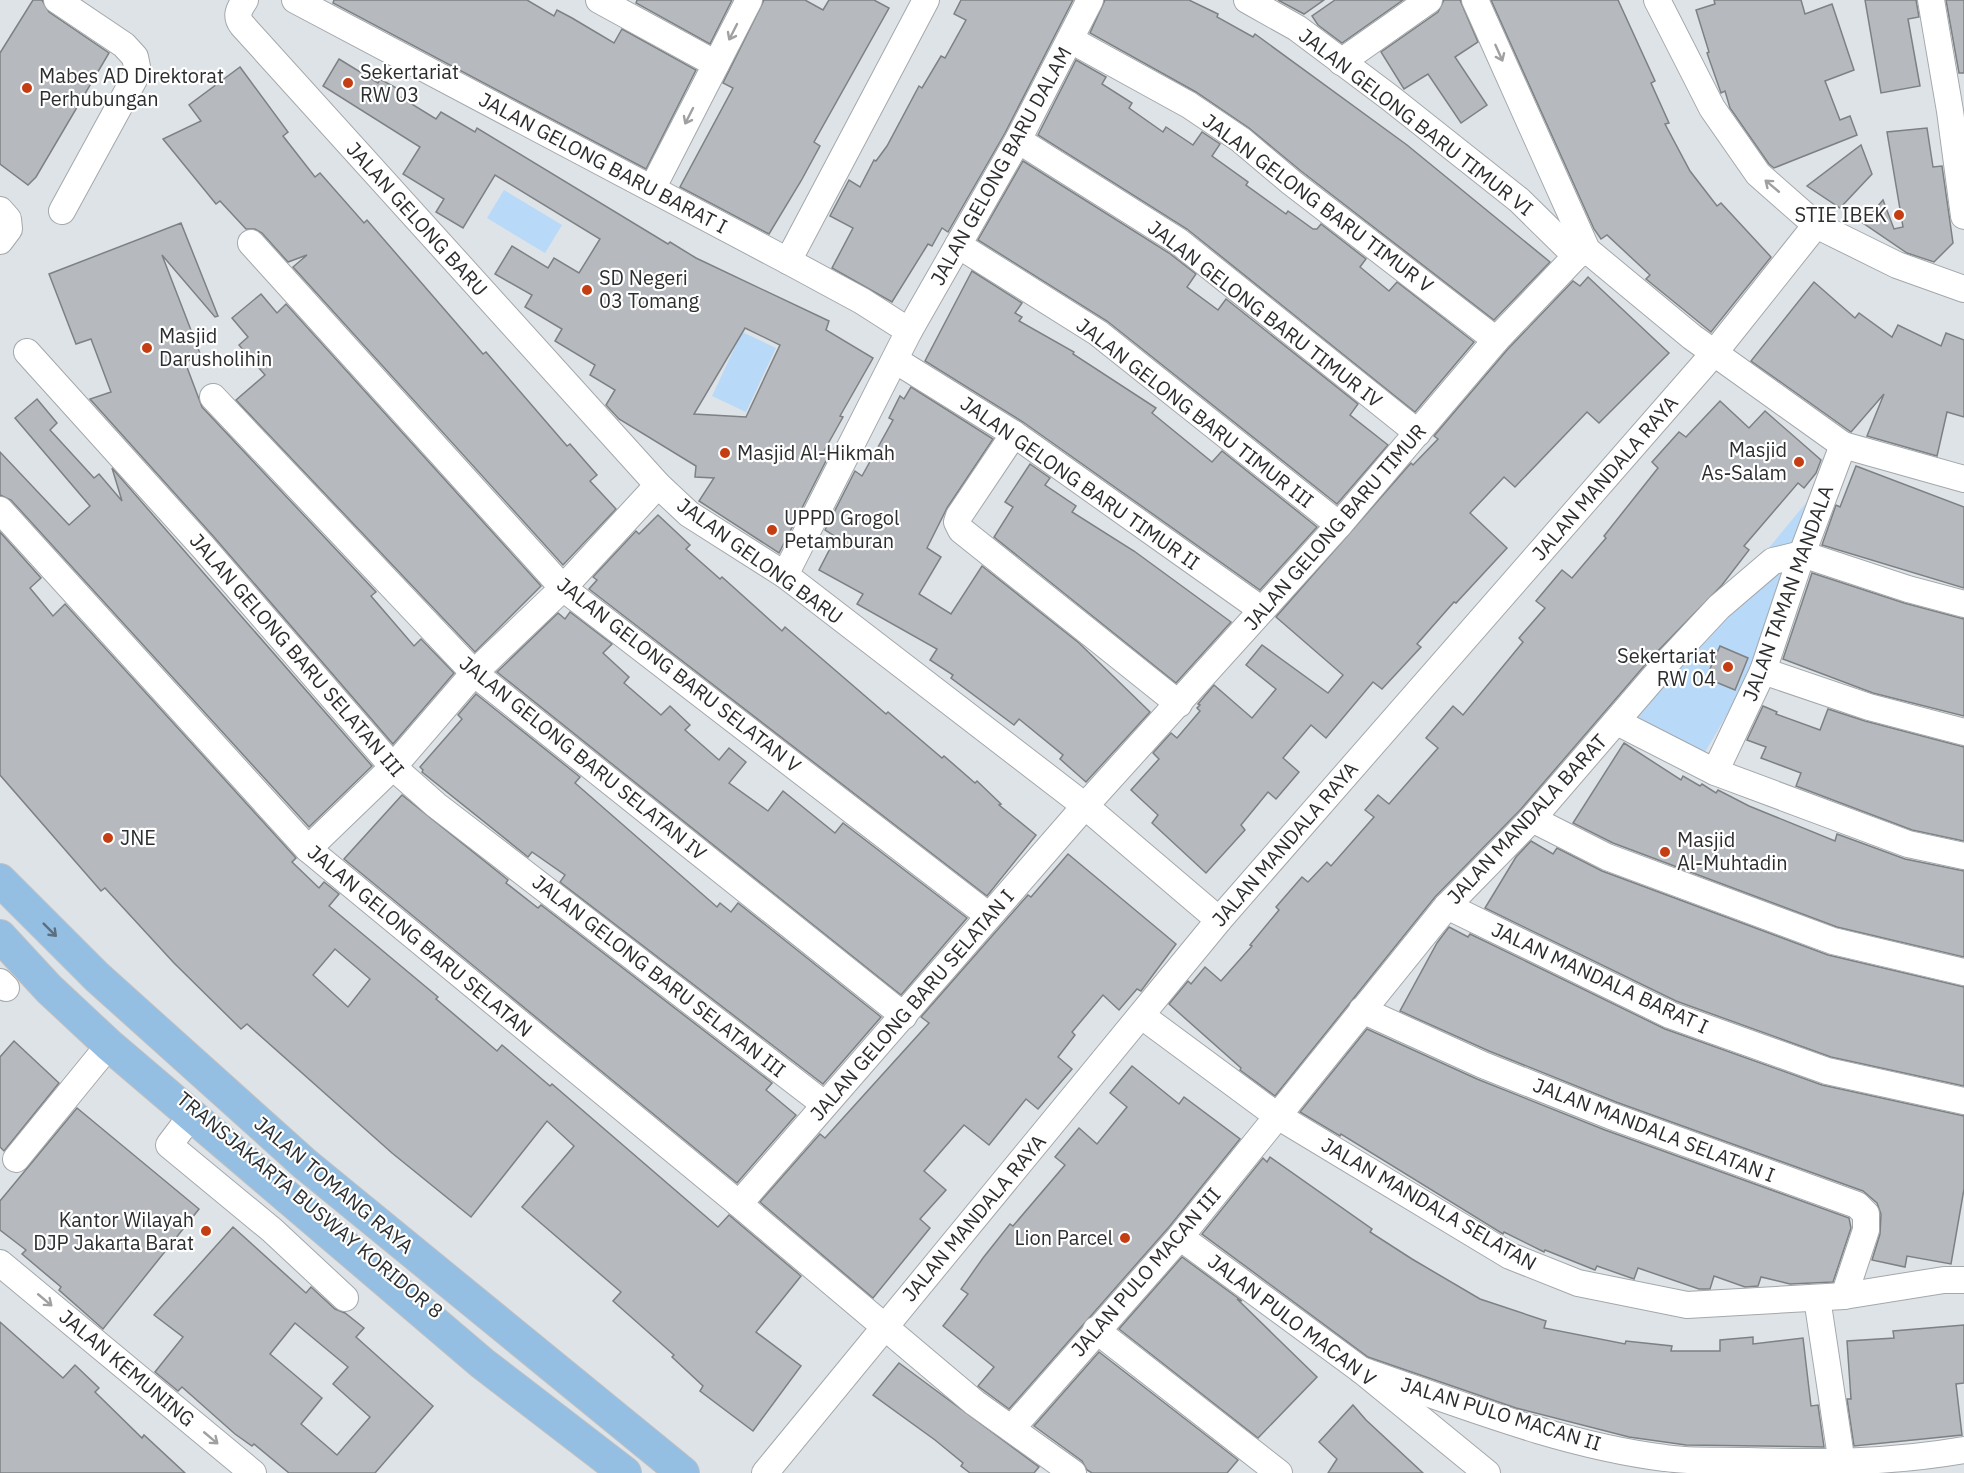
<svg xmlns="http://www.w3.org/2000/svg" width="1964" height="1473" font-family="'IBM Plex Sans',sans-serif">
	<style>
		.green { fill: #b8d9f7 }
		.building { fill: #b6babe; stroke: #7d8184; stroke-width: 1.5; fill-rule: evenodd }
		.lines { fill: none; stroke-linecap: round; stroke-linejoin: round }
		.minor-casing { stroke: #a4a8ab; stroke-width: 28 }
		.major-casing { stroke: #c0c0c1; stroke-width: 34 }
		.minor { stroke: #fff; stroke-width: 26 }
		.major { stroke: #94bfe3; stroke-width: 32 }
		.oneway { stroke: #a0a0a1 }
		.oneway2 { stroke: #5b6f80 }
		.poi-dot { fill: #c53d12; stroke: #fff; stroke-width: 2 }
		.labels { text-anchor: middle; stroke-width: 4.5; stroke-linejoin: round; paint-order: stroke }
		.poi-label { font-size: 20px; fill: #2c2d2f; stroke: #fff; text-anchor: start }
		.street-label { font-size: 20px; fill: #2c2d2f; stroke: #fff }
	</style>
	<rect width="100%" height="100%" fill="#dee3e7"/>
	<g class="green">
		<path d="M504,190L562,225L545,253L487,218Z"/>
		<path d="M742,332L776,348L746,412L712,396Z"/>
		<path d="M1806,503L1787,572L1748,678L1700,761L1632,713Z"/>
	</g>
	<g class="building">
		<path d="M33,0H42L49,12L109,53L36,177L28,185L0,164V53Z"/>
		<path d="M334,0H527L554,16L557,10L572,18L614,43L622,29L696,70L646,169L333,3Z"/>
		<path d="M637,0H732L710,44L636,3Z"/>
		<path d="M764,0H805L823,10L829,0H874L889,8L814,142L820,146L801,181L769,234L680,187L733,88L723,83Z"/>
		<path d="M961,0H1073L1005,133L948,232L942,228L932,246L928,244L892,302L832,268L853,228L830,216L849,180L860,187L874,160L876,161L887,146L919,86L922,88L941,56L945,58L966,20L954,14Z"/>
		<path d="M1105,0H1189L1218,14L1217,17L1253,37L1255,34L1407,145L1550,262L1494,320L1301,171L1249,128L1196,92L1090,33Z"/>
		<path d="M1278,0H1324L1304,14Z"/>
		<path d="M1335,0H1403L1342,43L1318,25L1312,16Z"/>
		<path d="M1444,0H1460L1478,42L1455,57L1487,105L1461,123L1428,74L1404,89L1381,52L1438,12Z"/>
		<path d="M1491,0H1618L1655,81L1651,83L1669,123L1665,124L1690,171L1717,206L1721,203L1771,257L1711,332L1646,279L1650,275L1607,235L1601,239L1594,229Z"/>
		<path d="M1714,0H1801L1805,14L1832,4L1854,70L1825,81L1840,120L1850,116L1857,135L1774,168L1769,164L1730,108L1725,91L1721,93L1707,53L1709,52L1696,10L1715,4Z"/>
		<path d="M1865,0H1916L1919,17L1908,19L1920,86L1881,93Z"/>
		<path d="M1946,0H1964V73H1959Z"/>
		<path d="M339,59L378,83L380,79L400,90L397,95L436,119L441,112L475,132L477,128L668,244L670,242L696,258L829,321L826,330L873,358L840,416L843,417L824,451L829,455L779,553L699,501L714,478L695,477L696,466L619,419L606,405L615,390L590,375L595,365L555,341L562,329L525,307L532,295L495,274L512,246L548,268L554,258L579,273L600,239L495,175L463,228L436,212L444,199L403,174L420,147L323,86ZM745,328L780,345L746,417L694,414Z"/>
		<path d="M1076,60L1106,77L1102,84L1132,103L1129,108L1163,132L1166,127L1193,145L1202,132L1220,144L1212,156L1248,182L1246,185L1286,214L1288,211L1313,229H1317L1321,224L1366,259L1360,267L1389,291L1397,282L1474,342L1415,412L1187,229L1038,135Z"/>
		<path d="M240,67L288,132L283,136L315,177L320,173L364,223L367,220L483,354L486,352L567,446L570,444L597,475L590,481L616,509L563,565L293,267L307,255L288,262L262,233L255,229H246L220,201L216,204L163,139L201,121L189,105Z"/>
		<path d="M1927,128L1933,167L1942,166L1953,243L1934,262L1907,253L1863,223L1883,200L1894,229L1903,227L1887,132Z"/>
		<path d="M1861,145L1872,174L1840,208L1807,186Z"/>
		<path d="M1023,161L1169,253L1196,274L1187,287L1218,310L1226,299L1358,404L1350,415L1388,445L1337,504L1107,321L978,240Z"/>
		<path d="M181,223L218,316L215,317L162,255L201,356L185,362L202,407L376,592L371,596L414,646L421,639L454,673L393,744L214,537L90,399L111,392L91,339L76,344L49,274Z"/>
		<path d="M972,271L1022,303L1015,313L1022,317L1019,321L1074,352L1073,354L1156,408L1152,413L1212,462L1222,451L1317,527L1260,590L1023,422L925,361Z"/>
		<path d="M1588,277L1669,353L1599,423L1587,412L1515,487L1504,477L1470,513L1507,548L1456,603L1454,602L1417,644L1421,647L1382,689L1373,682L1326,738L1311,725L1283,758L1299,772L1276,799L1268,792L1241,825L1245,830L1206,873L1152,823L1158,815L1131,790L1159,759L1153,753L1171,733L1177,738L1200,711L1197,708L1200,705L1198,704L1214,685L1252,718L1276,689L1246,665L1262,645L1328,693L1343,675L1276,617L1411,463L1413,465L1438,439L1434,436L1507,350L1573,281L1580,286Z"/>
		<path d="M1814,282L1855,318L1859,313L1892,337L1898,325L1941,346L1946,333L1964,340V417L1947,412L1937,456L1867,436L1884,394L1851,432L1751,361Z"/>
		<path d="M261,294L277,313L286,304L541,586L475,652L236,400L265,375L239,345L248,337L232,318Z"/>
		<path d="M911,387L993,439L947,508L927,548L941,557L919,594L951,614L982,566L1079,643L1150,712L1086,782L1060,759L1063,755L1019,719L1014,725L951,678L953,675L930,660L937,649L857,604L863,594L819,570L836,537L825,530L855,471L862,476L893,420L889,418L900,396L904,399Z"/>
		<path d="M37,399L57,423L50,430L94,478L99,474L122,501L112,468L372,766L309,827L11,500L0,495V452L69,525L90,506L15,418Z"/>
		<path d="M1720,401L1749,428L1765,411L1821,460L1816,473L1804,488L1798,483L1744,546L1749,550L1722,585L1651,658L1521,809L1435,897L1275,1096L1240,1070L1241,1068L1169,1004L1188,981L1191,984L1205,967L1221,981L1252,946L1250,945L1279,910L1276,907L1302,877L1308,882L1327,862L1331,866L1374,817L1365,810L1378,795L1389,804L1438,748L1426,738L1453,706L1463,715L1523,642L1519,638L1545,608L1536,601L1562,570L1572,578L1606,538L1604,536L1658,468L1652,462L1679,432L1686,437Z"/>
		<path d="M1030,464L1050,478L1045,485L1076,506L1072,512L1134,551L1231,622L1176,683L994,537L1013,507L1005,502Z"/>
		<path d="M1856,466L1964,507V588L1822,545L1836,505L1840,507Z"/>
		<path d="M658,515L690,545L686,549L720,579L722,577L782,631L785,627L886,714L888,712L942,758L944,756L975,783L977,781L1001,804L999,805L1036,835L987,896L589,589L597,580L593,577L636,531L639,534Z"/>
		<path d="M0,532L41,578L30,588L53,616L65,604L296,858L292,862L319,888L324,882L339,894L329,906L438,997L436,999L497,1051L502,1045L550,1086L552,1084L718,1227L729,1215L801,1276L756,1332L801,1366L753,1431L700,1391L703,1386L672,1357L674,1355L613,1301L621,1292L522,1207L574,1146L547,1121L471,1217L392,1153L247,1024L241,1029L174,963L105,888L101,891L0,775ZM335,949L370,979L348,1007L313,975Z"/>
		<path d="M1812,573L1904,603L1964,619V716L1873,693L1783,659Z"/>
		<path d="M570,612L612,644L603,653L629,677L624,683L661,715L670,706L690,725L685,730L719,760L729,748L746,762L729,783L768,811L783,791L835,833L843,823L967,918L901,995L497,672L558,613L565,619Z"/>
		<path d="M1720,646L1748,658L1735,690L1706,678Z"/>
		<path d="M476,694L580,777L575,783L717,907L720,903L731,912L738,903L881,1017L823,1084L560,882L565,875L532,852L528,857L422,772L423,770L420,767L462,719L458,715Z"/>
		<path d="M1763,706L1777,712L1776,714L1820,730L1828,709L1865,721L1964,747V841L1912,830L1796,786L1801,773L1761,758L1766,747L1747,740Z"/>
		<path d="M1624,743L1681,780L1683,776L1700,786L1702,784L1716,793L1718,790L1749,806L1835,841L1837,834L1905,859L1964,871V957L1837,927L1613,843L1573,823Z"/>
		<path d="M402,795L508,880L506,883L538,908L541,905L772,1083L766,1090L796,1115L737,1183L344,859Z"/>
		<path d="M1531,841L1553,854L1557,848L1602,871L1828,955L1964,987V1086L1831,1057L1676,1001L1485,908L1516,857Z"/>
		<path d="M1068,854L1176,944L1141,991L1137,989L1119,1010L1103,995L1072,1032L1075,1035L1058,1057L1072,1069L1038,1109L1026,1099L989,1145L964,1125L924,1171L946,1190L920,1219L930,1228L873,1298L760,1202L820,1134L825,1138L929,1023L921,1017L1028,895L1031,897Z"/>
		<path d="M1449,927L1468,937L1470,934L1665,1029L1822,1085L1964,1116V1189L1951,1264L1907,1256L1905,1267L1872,1260L1880,1234L1881,1214L1877,1203L1863,1191L1616,1102L1489,1051L1400,1011L1437,943Z"/>
		<path d="M1367,1029L1477,1079L1605,1130L1849,1218L1851,1228L1833,1282L1790,1284L1761,1277L1758,1286L1745,1287L1714,1276L1710,1289H1699L1638,1268L1634,1279L1597,1266L1595,1270L1545,1250L1544,1252L1504,1232L1503,1234L1341,1134L1340,1136L1300,1112Z"/>
		<path d="M14,1041L59,1083L4,1151L0,1147V1057Z"/>
		<path d="M1132,1066L1179,1104L1184,1097L1240,1139L1169,1227L1009,1409L978,1386L994,1367L943,1326L968,1294L961,1289L983,1258L1010,1224L1013,1226L1065,1165L1055,1157L1079,1128L1097,1144L1127,1107L1110,1093Z"/>
		<path d="M77,1108L199,1209L103,1329L59,1290L61,1287L22,1254L26,1250L0,1230V1201Z"/>
		<path d="M1270,1157L1372,1229L1370,1232L1412,1259L1480,1299L1546,1321L1544,1328L1625,1344L1626,1341L1672,1346L1671,1351H1720V1340L1753,1337V1344L1803,1338L1811,1406L1818,1405L1824,1447L1686,1445L1629,1437L1516,1408L1368,1357L1202,1234L1263,1158L1267,1162Z"/>
		<path d="M233,1227L306,1293L311,1287L335,1309L345,1313L364,1328L356,1337L433,1406L375,1473H289L254,1444L252,1446L235,1434L182,1387L178,1391L155,1372L183,1337L154,1315ZM295,1323L348,1367L333,1384L370,1417L337,1455L301,1424L322,1398L270,1354Z"/>
		<path d="M1182,1257L1242,1301L1237,1299L1317,1377L1258,1438L1119,1329Z"/>
		<path d="M0,1322L63,1378L75,1365L99,1388L95,1392L142,1438L144,1435L185,1473H0Z"/>
		<path d="M1964,1325V1383L1956,1384L1962,1435L1854,1446L1847,1399H1851L1847,1341L1894,1338L1893,1331Z"/>
		<path d="M1099,1352L1238,1460L1227,1473H1092L1087,1470L1082,1461L1034,1426Z"/>
		<path d="M899,1363L1039,1467L1034,1473H970L961,1466L963,1463L935,1440L873,1395Z"/>
		<path d="M1353,1405L1366,1420L1423,1473H1328L1337,1459L1319,1442Z"/>
	</g>
	<g class="lines">
		<defs>
			<g id="minor">
				<path d="M57,0L124,45L135,57L138,72L62,211"/>
				<path d="M245,0C239,9 235,16 242,25L658,485L689,514L785,575L1085,806L1219,920"/>
				<path d="M295,0L788,261L862,301L909,331"/>
				<path d="M599,0L716,64"/>
				<path d="M1247,0L1297,28L1389,97L1519,200L1576,256"/>
				<path d="M1475,0L1587,250L1692,337L1843,445L1964,479"/>
				<path d="M1657,0L1712,108L1758,174L1816,225L1897,265L1964,289"/>
				<path d="M1931,0L1950,111L1964,216"/>
				<path d="M1071,40L1189,105L1241,140L1292,183L1496,340"/>
				<path d="M1341,62L1429,0"/>
				<path d="M1018,140L1178,241L1418,433"/>
				<path d="M652,189L749,0"/>
				<path d="M0,210L8,219L9,229L0,241"/>
				<path d="M251,243L563,588L989,916"/>
				<path d="M958,245L1098,333L1339,525"/>
				<path d="M788,261L926,0"/>
				<path d="M27,352L203,547L393,767L436,805L824,1104"/>
				<path d="M895,360L1014,434L1262,610"/>
				<path d="M213,397L474,673L904,1016"/>
				<path d="M1014,434L959,516L957,522L961,530L1179,704"/>
				<path d="M0,510L308,849L739,1204L975,1403L1073,1473"/>
				<path d="M785,575L909,331L1018,140L1090,0"/>
				<path d="M1763,671L1869,707L1964,732"/>
				<path d="M1617,722L1715,772L1908,844L1964,856"/>
				<path d="M1715,772L1763,671L1802,554L1843,445"/>
				<path d="M1532,819L1607,857L1833,941L1964,972"/>
				<path d="M308,849L393,767L474,673L563,588L658,485"/>
				<path d="M1447,906L1670,1015L1827,1071L1964,1101"/>
				<path d="M0,982L6,988"/>
				<path d="M1362,1010L1483,1065L1611,1116L1857,1205L1866,1214V1230L1844,1296"/>
				<path d="M1142,1016L1276,1115L1510,1256L1578,1283L1687,1305L1844,1296L1944,1280H1964"/>
				<path d="M191,1116L169,1145L272,1230L345,1298"/>
				<path d="M16,1159L109,1045"/>
				<path d="M739,1204L1085,806L1339,525L1496,340L1576,256L1587,250"/>
				<path d="M1180,1237L1361,1370L1487,1473"/>
				<path d="M0,1263L253,1473"/>
				<path d="M1817,1298L1842,1464"/>
				<path d="M1096,1330L1279,1473"/>
				<path d="M1361,1370C1460,1404 1561,1445 1665,1458C1692,1462 1720,1460 1747,1461C1823,1463 1889,1463 1964,1450"/>
				<path d="M1013,1427L1180,1237L1447,906L1532,819L1662,668L1719,607L1773,561L1802,554L1908,589L1964,604"/>
				<path d="M765,1473L1219,920L1715,352L1816,225"/>
			</g>
			<g id="major">
				<path d="M0,880L97,977L305,1164L683,1473"/>
				<path d="M0,936L49,989L109,1045L482,1363L625,1473"/>
			</g>
		</defs>
		<use href="#minor" class="minor-casing"/>
		<use href="#major" class="major-casing"/>
		<use href="#minor" class="minor"/>
		<use href="#major" class="major"/>
	</g>
	<defs><path id="oneway-shaft" d="M-6 0H5M1.5-3L5.5 0L1.5 3" fill="none" stroke-width="1.6" stroke-linecap="round" stroke-linejoin="round" transform="scale(1.5)"/></defs>
	<g class="oneway">
		<use href="#oneway-shaft" transform="translate(733 32) rotate(117)"/>
		<use href="#oneway-shaft" transform="translate(1499 53) rotate(66)"/>
		<use href="#oneway-shaft" transform="translate(689 116) rotate(117)"/>
		<use href="#oneway-shaft" transform="translate(1772 186) rotate(-140)"/>
		<use href="#oneway-shaft" transform="translate(45 1300) rotate(40)"/>
		<use href="#oneway-shaft" transform="translate(211 1438) rotate(40)"/>
	</g>
	<use class="oneway2" href="#oneway-shaft" transform="translate(50 930) rotate(45)"/>
	<g class="poi-dot">
		<circle cx="348" cy="83" r="6"/>
		<circle cx="27" cy="88" r="6"/>
		<circle cx="1899" cy="215" r="6"/>
		<circle cx="587" cy="290" r="6"/>
		<circle cx="147" cy="348" r="6"/>
		<circle cx="725" cy="453" r="6"/>
		<circle cx="1799" cy="462" r="6"/>
		<circle cx="772" cy="530" r="6"/>
		<circle cx="1728" cy="667" r="6"/>
		<circle cx="108" cy="838" r="6"/>
		<circle cx="1665" cy="852" r="6"/>
		<circle cx="206" cy="1231" r="6"/>
		<circle cx="1125" cy="1238" r="6"/>
	</g>
	<g class="labels">
		<g class="poi-label">
			<text x="360" y="79">Sekertariat<tspan x="360" dy="23">RW 03</tspan></text>
			<text x="39" y="83">Mabes AD Direktorat<tspan x="39" dy="23">Perhubungan</tspan></text>
			<text x="1887" y="222" text-anchor="end">STIE IBEK</text>
			<text x="599" y="285">SD Negeri<tspan x="599" dy="23">03 Tomang</tspan></text>
			<text x="159" y="343">Masjid<tspan x="159" dy="23">Darusholihin</tspan></text>
			<text x="1787" y="457" text-anchor="end">Masjid<tspan x="1787" dy="23">As-Salam</tspan></text>
			<text x="737" y="460">Masjid Al-Hikmah</text>
			<text x="784" y="525">UPPD Grogol<tspan x="784" dy="23">Petamburan</tspan></text>
			<text x="1716" y="663" text-anchor="end">Sekertariat<tspan x="1716" dy="23">RW 04</tspan></text>
			<text x="120" y="845">JNE</text>
			<text x="1677" y="847">Masjid<tspan x="1677" dy="23">Al-Muhtadin</tspan></text>
			<text x="194" y="1227" text-anchor="end">Kantor Wilayah<tspan x="194" dy="23">DJP Jakarta Barat</tspan></text>
			<text x="1113" y="1245" text-anchor="end">Lion Parcel</text>
		</g>
		<g class="street-label">
			<text transform="translate(1416 122) rotate(38)" y="7">JALAN GELONG BARU TIMUR VI</text>
			<text transform="translate(603 163) rotate(28)" y="7">JALAN GELONG BARU BARAT I</text>
			<text transform="translate(1001 166) rotate(-61)" y="7">JALAN GELONG BARU DALAM</text>
			<text transform="translate(1318 203) rotate(37)" y="7">JALAN GELONG BARU TIMUR V</text>
			<text transform="translate(417 219) rotate(48)" y="7">JALAN GELONG BARU</text>
			<text transform="translate(1265 314) rotate(38)" y="7">JALAN GELONG BARU TIMUR IV</text>
			<text transform="translate(1195 413) rotate(38)" y="7">JALAN GELONG BARU TIMUR III</text>
			<text transform="translate(1605 478) rotate(-49)" y="7">JALAN MANDALA RAYA</text>
			<text transform="translate(1080 483) rotate(35)" y="7">JALAN GELONG BARU TIMUR II</text>
			<text transform="translate(1335 527) rotate(-49)" y="7">JALAN GELONG BARU TIMUR</text>
			<text transform="translate(760 561) rotate(36)" y="7">JALAN GELONG BARU</text>
			<text transform="translate(1788 593) rotate(-70)" y="7">JALAN TAMAN MANDALA</text>
			<text transform="translate(297 655) rotate(49)" y="7">JALAN GELONG BARU SELATAN III</text>
			<text transform="translate(679 675) rotate(38)" y="7">JALAN GELONG BARU SELATAN V</text>
			<text transform="translate(583 758) rotate(39)" y="7">JALAN GELONG BARU SELATAN IV</text>
			<text transform="translate(1527 819) rotate(-47)" y="7">JALAN MANDALA BARAT</text>
			<text transform="translate(1285 844) rotate(-49)" y="7">JALAN MANDALA RAYA</text>
			<text transform="translate(420 941) rotate(40)" y="7">JALAN GELONG BARU SELATAN</text>
			<text transform="translate(659 976) rotate(38)" y="7">JALAN GELONG BARU SELATAN III</text>
			<text transform="translate(1600 978) rotate(25)" y="7">JALAN MANDALA BARAT I</text>
			<text transform="translate(912 1005) rotate(-49)" y="7">JALAN GELONG BARU SELATAN I</text>
			<text transform="translate(1654 1130) rotate(21)" y="7">JALAN MANDALA SELATAN I</text>
			<text transform="translate(334 1185) rotate(40)" y="7">JALAN TOMANG RAYA</text>
			<text transform="translate(1429 1204) rotate(30)" y="7">JALAN MANDALA SELATAN</text>
			<text transform="translate(310 1205) rotate(40)" y="7">TRANSJAKARTA BUSWAY KORIDOR 8</text>
			<text transform="translate(974 1218) rotate(-50)" y="7">JALAN MANDALA RAYA</text>
			<text transform="translate(1146 1272) rotate(-49)" y="7">JALAN PULO MACAN III</text>
			<text transform="translate(1292 1320) rotate(37)" y="7">JALAN PULO MACAN V</text>
			<text transform="translate(127 1368) rotate(40)" y="7">JALAN KEMUNING</text>
			<text transform="translate(1501 1414) rotate(17)" y="7">JALAN PULO MACAN II</text>
		</g>
	</g>
</svg>
